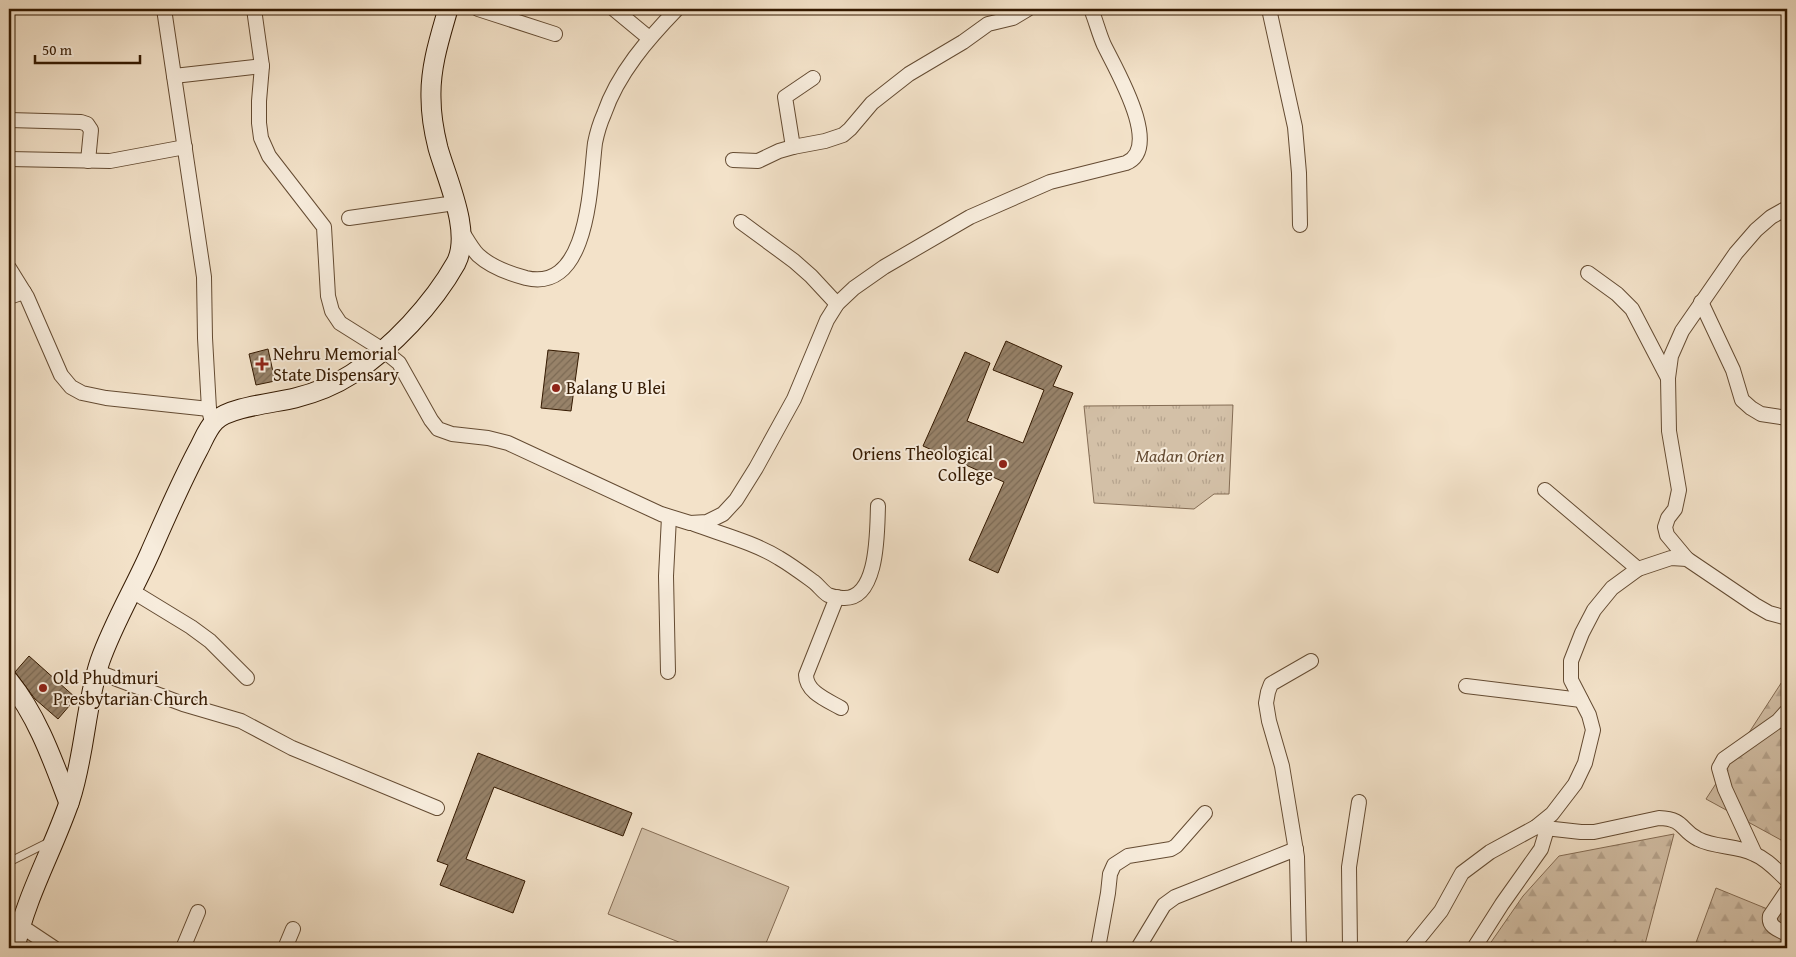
<svg xmlns="http://www.w3.org/2000/svg" width="1796" height="957" font-family="'Gentium Book Plus',serif">
	<style>
		.grass { fill: #d3c0a7; stroke: #846c54 }
		.forest { fill: url(#forest-firs); stroke: #846c54 }
		.park { fill: url(#park-tufts); stroke: #846c54 }
		.building { fill: url(#building-hatch); stroke: #341900 }
		.lines { fill: none; stroke-linecap: round; stroke-linejoin: round }
		.lane-casing { stroke: #644b32; stroke-width: 9 }
		.street-casing { stroke: #644b32; stroke-width: 16 }
		.secondary-casing { stroke: #341900; stroke-width: 21 }
		.lane { stroke: #f7ecdc; stroke-width: 7 }
		.street { stroke: #f7ecdc; stroke-width: 14 }
		.secondary { stroke: #f7ecdc; stroke-width: 19 }
		.poi-dot { fill: #8f2418; stroke: #f7ecdc; stroke-width: 2 }
		.labels { text-anchor: middle; stroke-width: 4; stroke-linejoin: round; paint-order: stroke }
		.poi-label { font-size: 18px; fill: #341900; stroke: #f7ecdc; text-anchor: start }
		.park-label { font-size: 18px; font-style: italic; fill: #644b32; stroke: #f7ecdc }
	</style>
	<defs>
		<pattern id="forest-firs" width="22" height="20" patternUnits="userSpaceOnUse" patternTransform="scale(1.25)"><rect width="22" height="20" fill="#d3c0a7"/><path d="M5 1l3.5 6h-7zM16 11l3.5 6h-7z" fill="#b6a48e"/></pattern>
		<pattern id="park-tufts" width="24" height="20" patternUnits="userSpaceOnUse" patternTransform="scale(1.25)"><rect width="24" height="20" fill="#d3c0a7"/><path d="M3 7l-1-3M5 7V3M7 7l1-3M15 17l-1-3M17 17v-4M19 17l1-3" fill="none" stroke="#b6a48e"/></pattern>
		<pattern id="building-hatch" width="6" height="6" patternUnits="userSpaceOnUse" patternTransform="scale(1.25)"><rect width="6" height="6" fill="#978269"/><path d="M-1 1l2-2M0 6l6-6M5 7l2-2" fill="none" stroke="#7c6a54"/></pattern>
	</defs>
	<rect width="100%" height="100%" fill="#f3e2c9"/>
	<filter id="stains"><feTurbulence type="fractalNoise" baseFrequency=".004" numOctaves="4"/><feColorMatrix values="0 0 0 0 .2 0 0 0 0 .09 0 0 0 0 .02 0 0 0 .5 -.17"/></filter>
	<radialGradient id="worn" r=".72"><stop offset=".6" stop-color="#630" stop-opacity="0"/><stop offset="1" stop-color="#630" stop-opacity=".3"/></radialGradient>
	<path class="grass" d="M642,828L789,887L764,948H694L608,914Z"/>
	<g class="forest">
		<path d="M1787,674V847L1781,840L1706,799Z"/>
		<path d="M1674,834L1644,948H1487L1523,896L1559,856Z"/>
		<path d="M1716,888L1787,917V948H1694Z"/>
	</g>
	<path class="park" d="M1233,405L1229,494H1214L1194,509L1094,503L1084,406Z"/>
	<g class="building">
		<path d="M1006,341L1062,366L1053,386L1073,393L998,573L969,560L1004,482L923,446L965,352L990,363L967,421L1023,443L1044,390L993,370Z"/>
		<path d="M268,349L275,381L256,385L249,354Z"/>
		<path d="M548,350L579,353L571,411L541,408Z"/>
		<path d="M29,656L76,698L58,719L35,699L15,672Z"/>
		<path d="M478,753L632,813L623,836L494,787L466,859L525,881L513,913L440,885L448,865L437,861Z"/>
	</g>
	<g class="lines">
		<defs>
			<path id="lane" d="M9,862L49,842"/>
			<g id="street">
				<path d="M164,9L204,277L205,338L209,409L212,423"/>
				<path d="M254,9L262,66L259,101V123L261,138L269,156L324,227L328,296L332,311L340,323L383,350L399,363L431,420L438,429L452,434L488,438L508,443L661,514L690,523L707,522L723,514L736,500L756,468L794,399L827,320L837,304L854,288L884,267L970,217L1050,182L1126,163C1163,148 1115,68 1104,45C1099,34 1096,21 1091,9"/>
				<path d="M478,9L555,34"/>
				<path d="M614,9L649,38"/>
				<path d="M1269,9L1295,127L1299,173L1300,225"/>
				<path d="M174,76L262,66"/>
				<path d="M9,120L81,122L87,124L91,130L88,161"/>
				<path d="M793,147L785,97L813,78"/>
				<path d="M9,159L110,161L185,147"/>
				<path d="M733,160L758,161L779,151L793,147L825,141L843,135L850,129L872,103L909,74L963,42L988,24L1013,18L1028,9"/>
				<path d="M349,218L455,203"/>
				<path d="M741,222L794,261L811,276L837,304"/>
				<path d="M461,230C466,238 472,249 478,255C490,266 511,274 526,278C590,293 590,182 595,143C597,133 600,123 604,114C618,73 648,39 677,9"/>
				<path d="M9,268L27,297L61,375L71,387L82,393L106,398L209,409"/>
				<path d="M1588,273L1617,294L1632,309L1668,378"/>
				<path d="M9,297L24,292"/>
				<path d="M1701,302L1733,370L1742,400L1751,408L1761,414L1787,418"/>
				<path d="M1545,490L1638,569"/>
				<path d="M694,524C721,534 755,543 779,558C791,565 803,574 814,582C819,586 823,592 828,595C833,597 839,598 843,598C879,600 877,529 878,506"/>
				<path d="M1687,559L1667,535L1665,527L1668,518L1675,509L1679,490L1669,431L1668,378L1671,356L1682,331L1736,253L1756,230L1771,217L1787,208"/>
				<path d="M132,591L191,627L210,641L247,678"/>
				<path d="M837,597L806,675C806,692 827,700 841,708"/>
				<path d="M98,672L183,704L241,721L292,748L437,808"/>
				<path d="M668,672L666,576L669,517"/>
				<path d="M1466,686L1581,700"/>
				<path d="M1536,827L1581,832H1594L1659,818C1685,819 1680,830 1698,839C1715,848 1737,845 1754,854C1767,859 1777,871 1787,880"/>
				<path d="M1755,854L1725,789L1719,768L1724,759L1778,721L1787,711"/>
				<path d="M1787,891L1770,916C1768,927 1779,930 1787,934"/>
				<path d="M21,926L54,948"/>
				<path d="M183,948L198,912"/>
				<path d="M285,948L293,929"/>
				<path d="M1098,948L1108,893L1110,874L1114,865L1128,856L1171,849L1176,846L1205,813"/>
				<path d="M1138,948L1164,905L1175,897L1296,849"/>
				<path d="M1299,948L1297,857L1282,766L1269,721L1266,703L1268,692L1271,684L1311,661"/>
				<path d="M1350,948L1349,867L1359,802"/>
				<path d="M1411,948L1441,911L1462,873L1490,852L1536,827L1552,814L1575,784L1585,763L1593,730L1589,715L1571,680V661L1582,633L1594,610L1612,588L1638,569L1671,558L1687,559L1755,605L1769,613L1787,618"/>
				<path d="M1474,948L1502,904L1541,849L1547,829"/>
			</g>
			<g id="secondary">
				<path d="M9,681C38,717 53,761 69,803"/>
				<path d="M15,948C26,896 53,850 70,800C85,755 85,706 100,661C113,624 134,589 150,553C165,519 180,484 198,450C203,441 207,429 215,421C229,407 274,403 295,398C315,393 335,385 352,374C392,348 433,304 456,263C472,232 447,180 438,148C434,132 431,114 431,98C430,67 440,37 448,9"/>
			</g>
		</defs>
		<use href="#lane" class="lane-casing"/>
		<use href="#street" class="street-casing"/>
		<use href="#secondary" class="secondary-casing"/>
		<use href="#lane" class="lane"/>
		<use href="#street" class="street"/>
		<use href="#secondary" class="secondary"/>
	</g>
	<g class="poi-dot">
		<path d="M259.5 356.5h5v5h5v5h-5v5h-5v-5h-5v-5h5z"/>
		<circle cx="556" cy="388" r="5"/>
		<circle cx="1003" cy="464" r="5"/>
		<circle cx="43" cy="688" r="5"/>
	</g>
	<g class="labels">
		<g class="poi-label">
			<text x="273" y="360">Nehru Memorial<tspan x="273" dy="21">State Dispensary</tspan></text>
			<text x="566" y="394">Balang U Blei</text>
			<text x="993" y="460" text-anchor="end">Oriens Theological<tspan x="993" dy="21">College</tspan></text>
			<text x="53" y="684">Old Phudmuri<tspan x="53" dy="21">Presbytarian Church</tspan></text>
		</g>
		<g class="park-label">
			<text x="1180" y="462">Madan Orien</text>
		</g>
	</g>
	<rect width="1796" height="957" fill="none" stroke="#f3e2c9" stroke-width="30"/>
	<rect x="10" y="10" width="1776" height="937" fill="none" stroke="#341900" stroke-width="2.5"/>
	<rect x="15" y="15" width="1766" height="927" fill="none" stroke="#341900"/>
	<path d="M35 55v8h105v-8" fill="none" stroke="#341900" stroke-width="2.5"/>
	<text x="42" y="55" font-size="15" fill="#341900" stroke="#f7ecdc" stroke-width="4" paint-order="stroke">50 m</text>
	<rect width="100%" height="100%" filter="url(#stains)"/>
	<rect width="100%" height="100%" fill="url(#worn)"/>
</svg>
